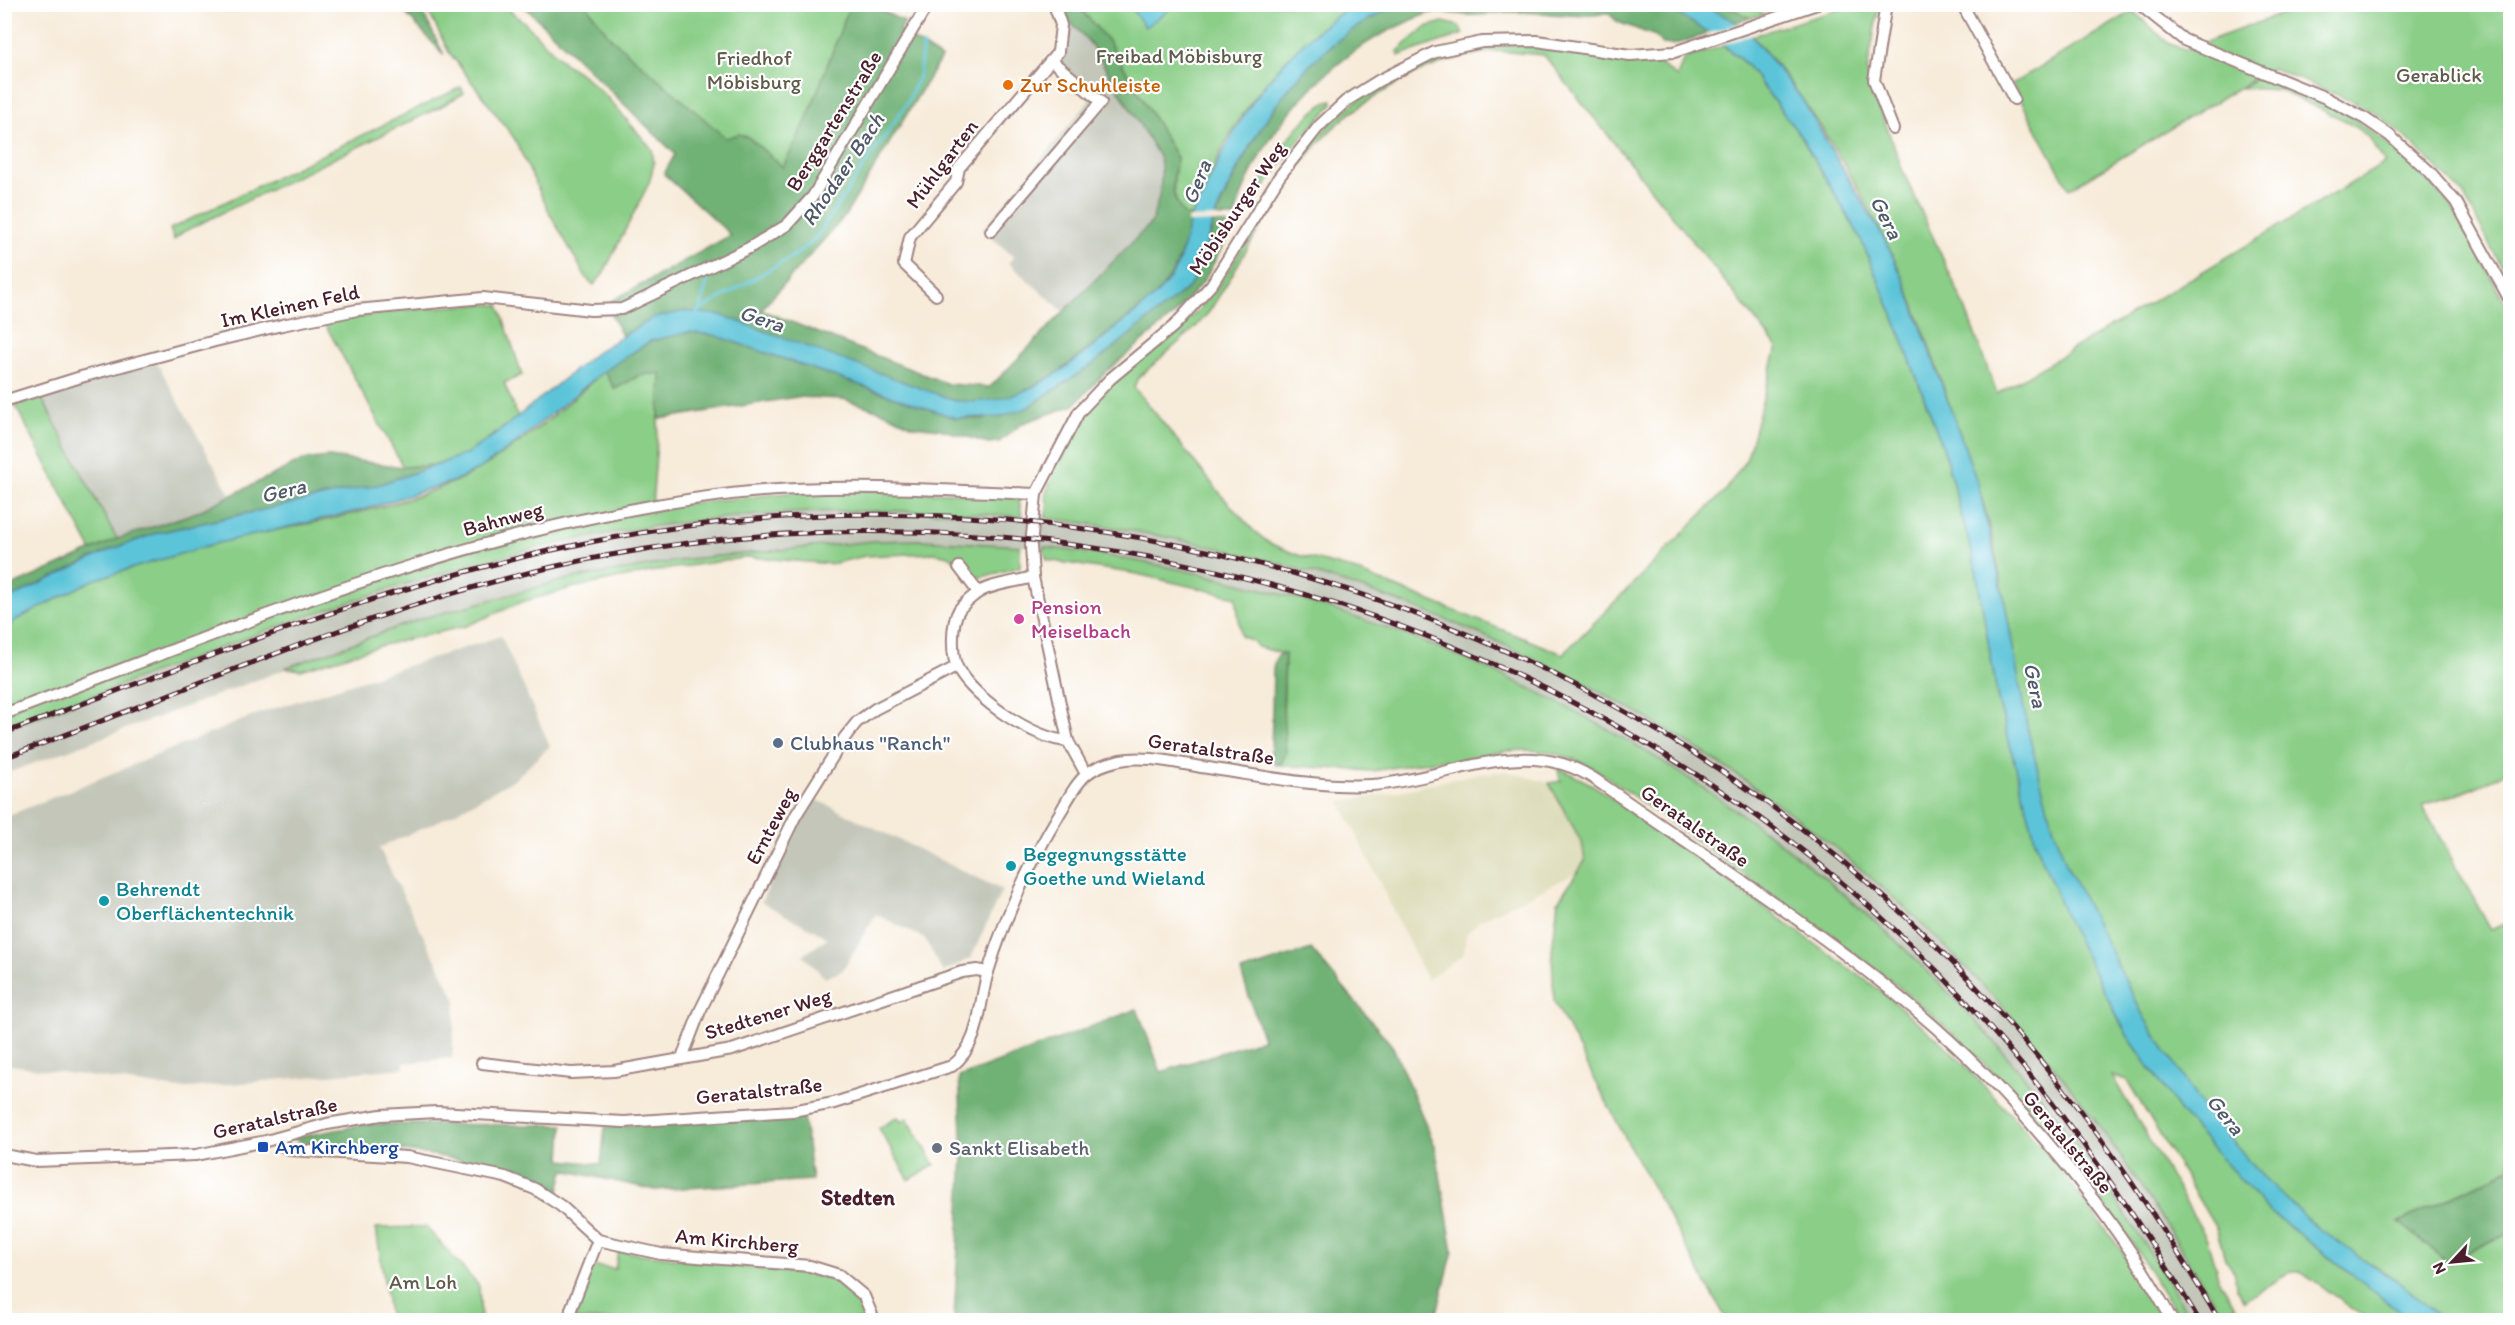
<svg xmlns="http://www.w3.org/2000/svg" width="2515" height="1325" font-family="Itim,sans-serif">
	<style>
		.built { fill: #deddbb }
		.industrial { fill: #c3c6b9 }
		.green { fill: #8ace87; stroke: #6a7659; stroke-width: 1.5; fill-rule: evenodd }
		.forest { fill: #6fb174; stroke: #5c6850; stroke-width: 1.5 }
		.water { fill: #5cc4d9; stroke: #537282; stroke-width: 1.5 }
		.pier { fill: #f7ebd9 }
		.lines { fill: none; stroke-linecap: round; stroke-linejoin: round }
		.stream { stroke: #5cc4d9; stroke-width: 3 }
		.minor-casing { stroke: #a08582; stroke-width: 14 }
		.minor { stroke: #fff; stroke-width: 10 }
		.rail-casing { stroke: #4a1f2b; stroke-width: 5 }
		.rail { stroke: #fff; stroke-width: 3; stroke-dasharray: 9; stroke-linecap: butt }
		.food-dot { fill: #e8710a; stroke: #fff; stroke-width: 2 }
		.hotel-dot { fill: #d1479c; stroke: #fff; stroke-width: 2 }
		.service-dot { fill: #5c6f8a; stroke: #fff; stroke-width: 2 }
		.culture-dot { fill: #0f9aa8; stroke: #fff; stroke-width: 2 }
		.transit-dot { fill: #1a4fb4; stroke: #fff; stroke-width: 2 }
		.worship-dot { fill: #6b7280; stroke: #fff; stroke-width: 2 }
		.labels { text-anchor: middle; stroke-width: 4.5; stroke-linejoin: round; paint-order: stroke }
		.park-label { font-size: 21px; fill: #605c4b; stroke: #fff }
		.food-label { font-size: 21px; fill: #c56008; stroke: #fff; text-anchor: start }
		.street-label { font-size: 21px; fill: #4a1f2b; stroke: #fff }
		.hotel-label { font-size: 21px; fill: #b23c85; stroke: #fff; text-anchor: start }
		.service-label { font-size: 21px; fill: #4e5e75; stroke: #fff; text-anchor: start }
		.culture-label { font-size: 21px; fill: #0d838f; stroke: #fff; text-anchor: start }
		.transit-label { font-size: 21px; fill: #164399; stroke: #fff; text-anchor: start }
		.worship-label { font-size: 21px; fill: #5b616d; stroke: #fff; text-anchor: start }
		.water-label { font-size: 22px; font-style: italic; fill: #505968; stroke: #fff }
		.neighbourhood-label { font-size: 22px; font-weight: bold; fill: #4a1f2b; stroke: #fff }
	</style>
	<rect width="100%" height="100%" fill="#fff"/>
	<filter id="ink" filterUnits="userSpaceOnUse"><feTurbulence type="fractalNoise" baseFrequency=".0167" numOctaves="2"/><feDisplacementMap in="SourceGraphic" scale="12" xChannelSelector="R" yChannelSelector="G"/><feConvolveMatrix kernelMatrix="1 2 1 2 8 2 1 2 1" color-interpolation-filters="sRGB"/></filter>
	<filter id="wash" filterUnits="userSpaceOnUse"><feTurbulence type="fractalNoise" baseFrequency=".008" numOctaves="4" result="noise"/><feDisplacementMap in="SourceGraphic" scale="24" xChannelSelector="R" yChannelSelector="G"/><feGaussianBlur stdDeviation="1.35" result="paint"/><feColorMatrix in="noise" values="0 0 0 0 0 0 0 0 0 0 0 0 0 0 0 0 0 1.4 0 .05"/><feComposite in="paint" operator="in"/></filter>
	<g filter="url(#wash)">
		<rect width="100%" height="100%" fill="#f7ebd9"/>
		<g class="built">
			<path d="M1753,5H1793L1764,14Z"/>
			<path d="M1506,771L1549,783L1582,843L1585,861L1576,873L1480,920L1466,934L1464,954L1427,980L1340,801L1383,795L1472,775Z"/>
		</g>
		<g class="industrial">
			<path d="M1057,8L1091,44L1133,109L1160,158L1163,177L1151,223L1064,312L1008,263L1014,257L983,230L1090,100L1053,68L1066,51L1069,38L1068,26Z"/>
			<path d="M157,363L231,496L197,512L117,539L40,395Z"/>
			<path d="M922,510L1102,525L1155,534L1312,572L1440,616L1516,648L1581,681L1697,748L1770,798L1865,873L1954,956L2004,1008L2044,1055L2113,1145L2172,1234L2225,1320H2192L2119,1205L2053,1112L1983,1029L1934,976L1846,895L1753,821L1627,739L1503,675L1429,643L1357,616L1225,579L1098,554L1043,547L921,540L843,543L630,567L530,588L420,619L5,774V729L347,604L477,563L603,535L712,519L814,511Z"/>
			<path d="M501,636L550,746L515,779L451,815L379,848L456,1000L452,1058L404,1063V1068L178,1089L5,1064V817L260,713Z"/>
			<path d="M813,798L1002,890L971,958L943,972L925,939L876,914L842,971L825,978L803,955L828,938L761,902Z"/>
		</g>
		<g class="green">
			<path d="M425,5H503L525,23L565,64L583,75L607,97L652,149L654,164L649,183L603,274L594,285L587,279L550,214L514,138L449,52Z"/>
			<path d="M586,5H850L807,119L783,167L749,138L739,134L726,139L611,38Z"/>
			<path d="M1077,5H1354C1300,37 1255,90 1224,145C1212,169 1205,194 1191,216L1187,218C1169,198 1173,182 1177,158L1109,42Z"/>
			<path d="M1725,5H1753L1764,14L1750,18Z"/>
			<path d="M1853,5H1879L1867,72L1902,169L1964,305L1997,394L2385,163L2369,137L2344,120L2279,90L2241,88L2262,75L2349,115L2407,158L2451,205L2510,311V770C2478,788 2457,795 2422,805L2491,930L2510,921V1169L2399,1222L2448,1262L2510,1232V1320H2443C2429,1310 2417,1297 2403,1286C2376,1264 2343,1249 2316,1227C2206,1139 2120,992 2066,864C2024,762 2017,649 1993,542C1982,492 1964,446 1947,398C1934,361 1922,322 1906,285C1869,201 1814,105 1752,36Z"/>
			<path d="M2306,5H2510V283L2463,194L2414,145L2380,116L2356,103L2272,68L2069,189L2012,84L2133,11L2168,43L2184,50Z"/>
			<path d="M1443,22L1459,26L1463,34L1398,56L1397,52L1426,27Z"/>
			<path d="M1519,45L1629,60H1655L1677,77L1684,58L1723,46L1747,65L1800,135L1858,233L1893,315L1944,450L1956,495L1976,569L1998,700L2037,846L2068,922L2127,1035L2181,1113L2269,1211L2411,1320H2369L2299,1271H2292L2244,1301L2236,1288L2235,1273L2225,1259L2217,1230L2127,1080L2112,1076L2207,1239L2218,1277L2243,1320H2225C2170,1229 2113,1138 2045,1056C1794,752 1434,564 1045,518L1048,504L1045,496C1058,463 1072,425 1096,399C1128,364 1170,341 1202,306C1235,269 1255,220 1283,179C1340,98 1418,48 1519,45ZM1497,51L1544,55L1777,347L1747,458L1726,490L1563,654L1348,568L1298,555L1269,543L1253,530L1223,497L1134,387L1138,378L1195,328L1209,312C1248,253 1281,179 1331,130C1347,114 1366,102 1386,90C1421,68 1456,55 1497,51Z"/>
			<path d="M461,87L464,93L440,107L183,232L174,240L170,229Z"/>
			<path d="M1332,100L1333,104L1299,140L1255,200C1259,173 1306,108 1332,100Z"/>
			<path d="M483,304L499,305L522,375L504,383L518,417L468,453L437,465L403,467L324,322L412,309Z"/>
			<path d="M604,371L615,389L640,375L662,373L652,507L825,489L1018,495L1022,517C856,504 691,511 529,550C350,593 177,665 5,729V631L14,621C40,607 67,590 95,579C132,565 173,553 212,544C292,525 409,510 479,469C524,443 565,406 604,371Z"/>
			<path d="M40,395L117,539L92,551L14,403Z"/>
			<path d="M921,540L1020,546V567L982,577L972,576L949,556L934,553L865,556L831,564L749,557L655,571L572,588L522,602L466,626L379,646L301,670L285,668L420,619L568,579L689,559L874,541Z"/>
			<path d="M1043,547C1431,594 1766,773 2020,1071C2085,1148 2139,1234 2192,1320H2180L2133,1244L2062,1149L2033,1113L1958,1038L1892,981L1604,775C1549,740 1507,748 1447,763L1446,759L1372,771L1276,765L1282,762L1285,654L1258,647L1253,641L1241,636L1236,597L1137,574L1047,560Z"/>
			<path d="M1557,767L1593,785L1884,993L1950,1050L2050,1156L2122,1251L2166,1320H1727L1630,1147L1554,1001L1552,951L1558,901L1585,861L1582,843L1549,783L1561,781Z"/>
			<path d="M898,1117L901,1122L907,1118L935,1165L909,1180L879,1128Z"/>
			<path d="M426,1227L479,1286L481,1320H390L376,1228Z"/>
			<path d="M618,1251L825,1277C849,1284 860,1297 869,1320H574L576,1305L592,1266L615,1269Z"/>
		</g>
		<g class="forest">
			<path d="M398,5H419L444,55Z"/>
			<path d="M523,5H586L611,38L726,138L739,134L749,138L783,167L807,119L850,5H876V8L905,22L899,31L941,58L845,216L761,310L948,384L990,387L1151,223C1159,200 1164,182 1160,158L1091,44L1057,8L1061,5H1077L1109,42L1177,158C1172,182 1169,196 1185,216H1191C1183,250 1179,270 1154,297L1056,374L1016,395L977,404L953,400L918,389L721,315L653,318L622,336L606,304L731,235L664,174L675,154Z"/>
			<path d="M1399,5H1663L1710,33L1673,45L1663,44L1653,35L1618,22L1608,13C1577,19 1548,12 1517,12C1502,12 1486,15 1471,15C1458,15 1443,11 1430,13C1422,15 1412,20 1404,24C1330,53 1254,138 1235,217H1215C1257,126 1302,45 1399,5Z"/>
			<path d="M1703,5H1725L1750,18L1736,22Z"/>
			<path d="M1213,223L1226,224L1229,234L1205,279L1174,315L1105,373L1074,405L1023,423L999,442L988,443L940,429L913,426L886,413L843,399L797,397L659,419L661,373L640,375L615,389L604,371L650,341L667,336L689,332L714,335L956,418L983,419L1025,409L1093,364L1189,287L1209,241Z"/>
			<path d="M329,457L403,467L437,465L381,484L157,533L110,550L6,600L5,603V589L117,539L197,512L303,460Z"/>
			<path d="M1279,654H1285L1283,709L1286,753L1282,762L1276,765L1271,759L1273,669L1275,660Z"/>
			<path d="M1311,949L1393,1047L1435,1146L1453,1251L1435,1320H954L963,1155L959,1077L1137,1009L1161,1072L1263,1039L1241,972Z"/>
			<path d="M803,1115L812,1180L655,1190L564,1170L558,1196C480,1152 388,1149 300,1142L292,1138L368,1124L563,1125L561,1160L601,1164L605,1127Z"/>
			<path d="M2510,1169V1232L2448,1262L2399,1222Z"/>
		</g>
		<g class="water">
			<path d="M1129,5H1176L1145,27Z"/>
			<path d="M1354,5H1399C1306,43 1255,125 1216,214C1205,239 1206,262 1189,287L1093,364L1025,409L999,417L956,418L714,335L689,332L650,341L604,371L511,447L479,469L454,481L366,509L210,545L93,580L14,621L5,631L6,600L110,550L157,533L381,484L437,465L468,453L496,434L598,351L653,318L685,311L721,315L953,400C1020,411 1069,366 1117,327C1135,313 1155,299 1168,281C1183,262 1183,240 1191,218C1193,212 1197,207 1200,202C1233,122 1279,50 1354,5Z"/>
			<path d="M1663,5H1703L1736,22L1752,36L1802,99L1885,240L1906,285L1979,487L2005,603L2028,731L2050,817L2066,864L2145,1019L2198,1100L2256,1170L2316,1227L2402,1285L2443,1320H2411L2269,1211L2181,1113L2127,1035L2068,922L2037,846L1998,700L1976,569L1944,450L1893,315L1858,233L1800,135L1747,65L1710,33Z"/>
		</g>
		<g class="pier">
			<path d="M1741,23L1754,34L1718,46L1706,34Z"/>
			<path d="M1218,217L1216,222L1187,223L1188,218Z"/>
		</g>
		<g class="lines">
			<g class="stream">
				<path d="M700,310L708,278"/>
				<path d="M697,312L798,253L814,240L907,103L919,76L923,45"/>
			</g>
		</g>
	</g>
	<g filter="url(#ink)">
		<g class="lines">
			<defs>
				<g id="minor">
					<path d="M1886,4L1874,80L1893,129"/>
					<path d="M1962,4L2014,99"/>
					<path d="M2139,4L2184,40L2326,98L2364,118L2389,135L2430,172L2456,202L2510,300"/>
					<path d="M991,231L1101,102L1052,61"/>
					<path d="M936,295L904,264L910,237L956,182L959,168L1058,52L1061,25L1054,4"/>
					<path d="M4,401L81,377L215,341L282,325L357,310L483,298L591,310L622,309L749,248L787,225L813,196L928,4"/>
					<path d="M959,567L978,592"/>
					<path d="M1033,577C1017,582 989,584 976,594C970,599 963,604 959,610C951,623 951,657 958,669C973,698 1035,740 1068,741"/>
					<path d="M4,714C241,625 478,524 731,494C832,482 934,490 1036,494"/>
					<path d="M1086,774L1068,741L1033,577L1031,546L1036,494L1079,412L1110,379L1174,326L1212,284L1279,177L1319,126L1346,101L1378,81L1435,52L1482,42L1537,41L1630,55L1674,52L1817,4"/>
					<path d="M682,1058L700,1011L796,815L845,737L857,722L875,709L956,667"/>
					<path d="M482,1063L571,1073L614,1071L732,1050L962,972L977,970L988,972"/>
					<path d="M277,1138L281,1145L290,1150L407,1157L505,1177L535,1189L561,1206L598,1240L661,1254L810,1266L839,1275L864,1296L874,1320"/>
					<path d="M4,1155L36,1161L196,1155L266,1141L327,1124L381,1115L437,1112L624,1122L792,1111L834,1103L952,1066C982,1042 978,1005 988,972C1005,915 1031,861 1061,811C1068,799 1076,783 1087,774C1096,766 1109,763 1120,760C1147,755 1175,763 1201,767C1257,775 1315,788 1372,785C1448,780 1525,732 1596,780C1704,856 1819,929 1920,1014C2012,1092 2115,1214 2172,1320"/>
					<path d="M570,1320L571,1309L598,1240"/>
				</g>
			</defs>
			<use href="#minor" class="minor-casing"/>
			<use href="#minor" class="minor"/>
			<defs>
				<g id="rail">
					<path d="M4,733C200,661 395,579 601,540C1086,447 1606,609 1952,962C2058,1069 2142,1191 2219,1320"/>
					<path d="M4,758C202,685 397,595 605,556C1085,467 1600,624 1942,976C2043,1080 2125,1196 2199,1320"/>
				</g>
			</defs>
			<use href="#rail" class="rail-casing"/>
			<use href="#rail" class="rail"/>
		</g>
	</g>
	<circle class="food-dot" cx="1008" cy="85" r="6"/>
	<circle class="hotel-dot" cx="1019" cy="619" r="6"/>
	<circle class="service-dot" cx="778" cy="743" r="6"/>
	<g class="culture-dot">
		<circle cx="1011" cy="866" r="6"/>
		<circle cx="104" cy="901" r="6"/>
	</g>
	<rect class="transit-dot" x="257" y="1141" width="12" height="12" rx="3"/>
	<circle class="worship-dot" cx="937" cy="1148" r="6"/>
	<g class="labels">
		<g class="park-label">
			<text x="1179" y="63">Freibad Möbisburg</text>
			<text x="754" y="65">Friedhof<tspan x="754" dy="24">Möbisburg</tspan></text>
			<text x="2439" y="82">Gerablick</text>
			<text x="423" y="1289">Am Loh</text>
		</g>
		<g class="food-label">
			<text x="1020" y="92">Zur Schuhleiste</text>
		</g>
		<g class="street-label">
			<text transform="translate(834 121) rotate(-58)" y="7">Berggartenstraße</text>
			<text transform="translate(942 164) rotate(-53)" y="7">Mühlgarten</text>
			<text transform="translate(1237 208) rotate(-56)" y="7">Möbisburger Weg</text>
			<text transform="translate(290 306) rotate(-12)" y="7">Im Kleinen Feld</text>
			<text transform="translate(503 519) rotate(-15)" y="7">Bahnweg</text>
			<text transform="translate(1211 749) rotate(8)" y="7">Geratalstraße</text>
			<text transform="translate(771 826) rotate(-62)" y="7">Ernteweg</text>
			<text transform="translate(1695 826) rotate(35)" y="7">Geratalstraße</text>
			<text transform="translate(768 1014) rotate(-17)" y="7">Stedtener Weg</text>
			<text transform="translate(759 1091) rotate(-6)" y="7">Geratalstraße</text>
			<text transform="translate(275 1118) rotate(-13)" y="7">Geratalstraße</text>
			<text transform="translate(2068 1142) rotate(50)" y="7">Geratalstraße</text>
			<text transform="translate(737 1241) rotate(5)" y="7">Am Kirchberg</text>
		</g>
		<g class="hotel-label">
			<text x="1031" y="614">Pension<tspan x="1031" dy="24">Meiselbach</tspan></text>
		</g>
		<g class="service-label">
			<text x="790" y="750">Clubhaus "Ranch"</text>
		</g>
		<g class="culture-label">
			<text x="1023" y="861">Begegnungsstätte<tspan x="1023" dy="24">Goethe und Wieland</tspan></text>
			<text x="116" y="896">Behrendt<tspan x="116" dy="24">Oberflächentechnik</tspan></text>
		</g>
		<g class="transit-label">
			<text x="275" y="1154">Am Kirchberg</text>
		</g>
		<g class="worship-label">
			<text x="949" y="1155">Sankt Elisabeth</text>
		</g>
		<g class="water-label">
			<text transform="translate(842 169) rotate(-56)" y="8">Rhodaer Bach</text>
			<text transform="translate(1196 182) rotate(-68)" y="8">Gera</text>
			<text transform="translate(1887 217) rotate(63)" y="8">Gera</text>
			<text transform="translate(762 318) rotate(18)" y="8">Gera</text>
			<text transform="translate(283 490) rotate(-14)" y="8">Gera</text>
			<text transform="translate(2036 685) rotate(78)" y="8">Gera</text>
			<text transform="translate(2226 1114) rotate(51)" y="8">Gera</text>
		</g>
		<g class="neighbourhood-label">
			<text x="858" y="1205">Stedten</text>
		</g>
	</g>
	<rect width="2515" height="1325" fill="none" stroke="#fff" stroke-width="24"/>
	<g transform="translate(2452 1262) rotate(244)" stroke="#ffffff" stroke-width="4.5" paint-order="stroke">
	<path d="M0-4.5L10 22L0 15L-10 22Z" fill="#4a1f2b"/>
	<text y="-9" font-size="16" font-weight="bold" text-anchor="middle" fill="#4a1f2b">N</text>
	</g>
</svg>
